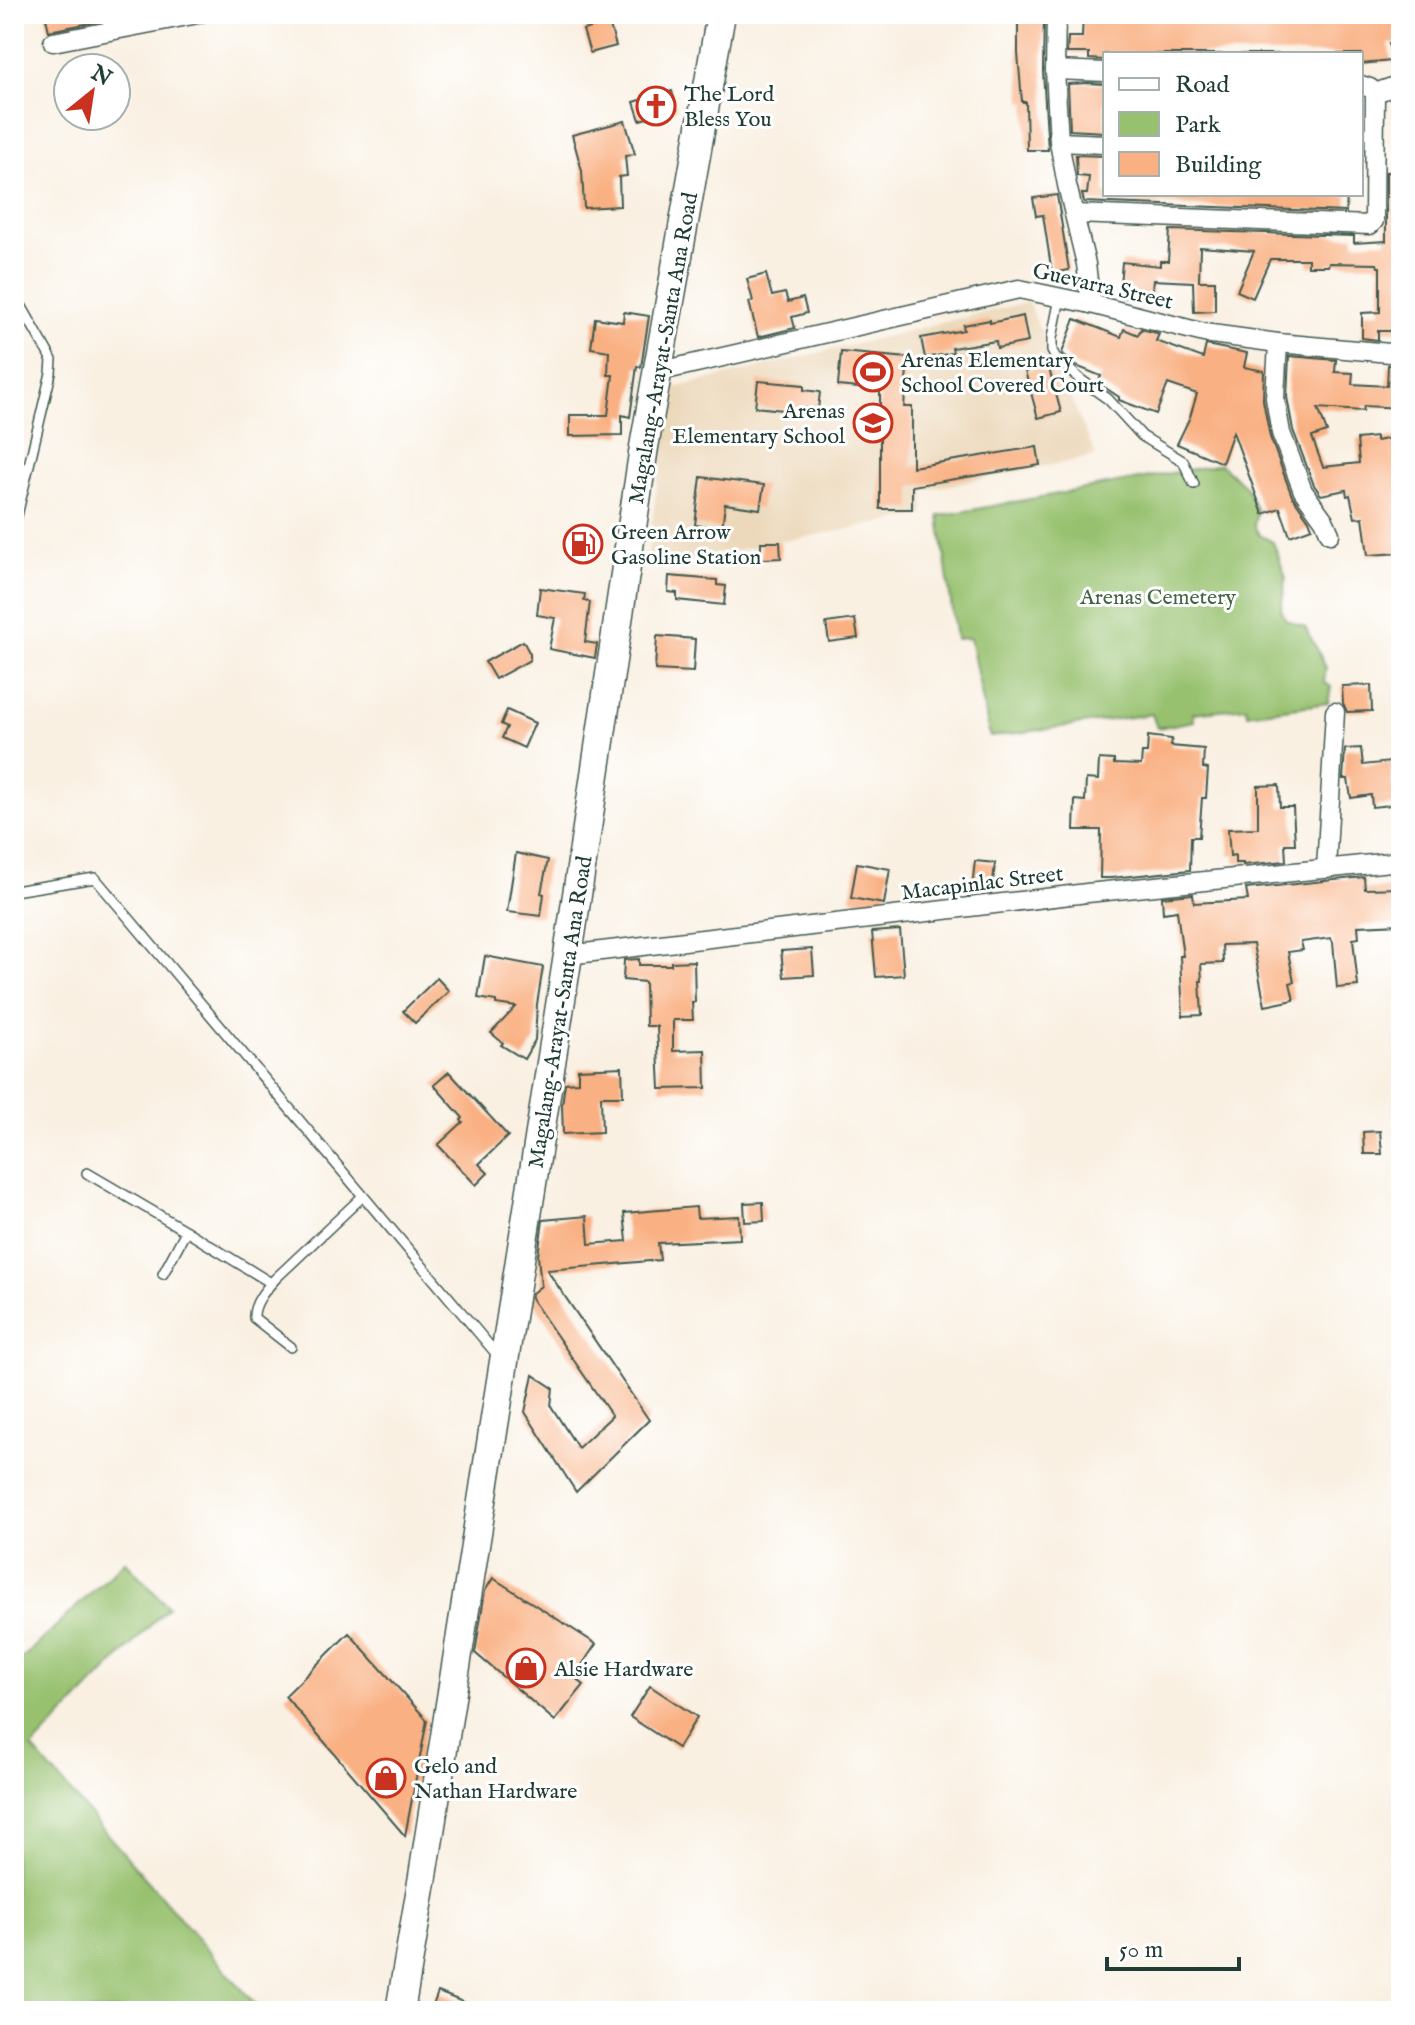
<svg xmlns="http://www.w3.org/2000/svg" width="1415" height="2025" font-family="'IM FELL English',serif">
	<style>
		.built { fill: #ecd8ba }
		.green { fill: #97c16e; stroke: #5b7f51; stroke-width: 2 }
		.building { fill: #f9b082 }
		.lines { fill: none; stroke-linecap: round; stroke-linejoin: round }
		.service-casing { stroke: #40584e; stroke-width: 12 }
		.minor-casing { stroke: #40584e; stroke-width: 21 }
		.primary-casing { stroke: #40584e; stroke-width: 31 }
		.service { stroke: #fff; stroke-width: 9 }
		.minor { stroke: #fff; stroke-width: 18 }
		.primary { stroke: #fff; stroke-width: 28 }
		.labels { text-anchor: middle; stroke-width: 6; stroke-linejoin: round; paint-order: stroke }
		.poi-label { font-size: 22px; fill: #1f3d34; stroke: #fff; text-anchor: start }
		.street-label { font-size: 22px; fill: #1f3d34; stroke: #fff }
		.park-label { font-size: 22px; fill: #436545; stroke: #fff }
	</style>
	<rect width="100%" height="100%" fill="#fff"/>
	<filter id="ink" filterUnits="userSpaceOnUse"><feTurbulence type="fractalNoise" baseFrequency=".0125" numOctaves="2"/><feDisplacementMap in="SourceGraphic" scale="16" xChannelSelector="R" yChannelSelector="G"/><feConvolveMatrix kernelMatrix="1 2 1 2 8 2 1 2 1" color-interpolation-filters="sRGB"/></filter>
	<filter id="wash" filterUnits="userSpaceOnUse"><feTurbulence type="fractalNoise" baseFrequency=".006" numOctaves="4" result="noise"/><feDisplacementMap in="SourceGraphic" scale="32" xChannelSelector="R" yChannelSelector="G"/><feGaussianBlur stdDeviation="1.8" result="paint"/><feColorMatrix in="noise" values="0 0 0 0 0 0 0 0 0 0 0 0 0 0 0 0 0 1.4 0 .05"/><feComposite in="paint" operator="in"/></filter>
	<g filter="url(#wash)">
		<rect width="100%" height="100%" fill="#f9f0e2"/>
		<path class="built" d="M1028,302L1096,456L925,490L923,515L646,567L670,389Z"/>
		<g class="green">
			<path d="M1220,464L1246,487L1257,511L1254,525L1259,535L1273,542L1286,578L1281,609L1286,620L1305,627L1317,649L1326,668L1324,682L1331,687L1328,703L1247,714L1246,707L1193,713L1194,721L1157,728L1152,714L990,737L970,638L956,639L939,516Z"/>
			<path d="M125,1561L168,1607L32,1748L261,2011H14V1666Z"/>
		</g>
		<g id="blocks">
			<g class="building">
				<path d="M45,14H110L111,19L49,31Z"/>
				<path d="M1018,14L1044,15L1043,71L1048,150H1027L1026,102H1022L1018,53Z"/>
				<path d="M1083,14L1396,17V44H1389L1391,61L1361,64V54H1105V60L1089,59V53H1067L1068,37H1082Z"/>
				<path d="M609,23L616,46L590,53L583,30Z"/>
				<path d="M1088,83L1105,84V132L1070,130L1068,84Z"/>
				<path d="M672,91L677,109L640,120L634,102Z"/>
				<path d="M625,121L635,154L625,156L627,176L619,177L620,206L584,208L582,171L572,135Z"/>
				<path d="M1076,155L1105,156V194L1347,195L1346,212L1084,202L1082,194H1087L1089,177L1077,176Z"/>
				<path d="M1386,172H1401V331H1378V340L1362,338V313L1380,312V267H1378L1377,264L1329,263L1328,266H1308V259H1270L1253,298L1237,291L1254,251L1200,247L1199,281H1215V311L1194,312L1193,282L1153,280L1151,300L1119,297L1122,262L1160,266V261H1168L1170,230L1354,236V243L1386,241Z"/>
				<path d="M1057,195L1069,270L1052,273L1043,215L1036,216L1033,198Z"/>
				<path d="M766,274L772,296L785,293L788,302L803,298L807,313L792,317L795,328L758,337L749,302L753,301L747,279Z"/>
				<path d="M624,312L649,316L641,367L637,366L630,417L622,415V435L570,436V415H608L613,375H608L609,351L591,348L595,318L623,322Z"/>
				<path d="M1023,316L1028,342L997,348L996,341L952,348L953,353L925,358L921,338L964,330L963,325L990,320V323Z"/>
				<path d="M1075,319L1121,337L1124,329L1138,335L1141,329L1157,333L1159,334L1156,341L1203,358L1206,345L1247,353L1244,367L1264,371L1263,400L1270,437L1292,496L1309,520L1312,528L1290,536L1280,508L1263,514L1233,432L1222,463L1177,444L1190,417L1197,394L1168,384L1156,414L1119,400V397L1098,383L1101,376L1076,366L1062,353Z"/>
				<path d="M841,352L908,358L904,407H912V467L1037,447L1040,465L912,486V509H880V390L838,386Z"/>
				<path d="M1289,356L1336,360L1335,372L1353,373L1352,384L1387,386L1388,365L1401,366V408L1364,406L1363,411L1318,408L1327,432L1312,437L1323,467L1359,463L1357,439L1376,437V441L1401,436V553L1368,555L1363,517L1355,518L1350,495L1347,496L1346,490L1321,495L1314,485L1293,430L1287,397Z"/>
				<path d="M1048,365L1061,412L1038,418L1025,371Z"/>
				<path d="M758,381L804,385V390L820,392L818,409L802,408V412L755,407Z"/>
				<path d="M701,477L764,485L760,509L725,504L722,529L695,525Z"/>
				<path d="M761,542H780L781,558L761,559Z"/>
				<path d="M669,576L717,580V585L726,586L724,605L677,600V593L668,592Z"/>
				<path d="M540,588L585,594L584,601L590,602L585,642L597,644L595,658L549,649L555,618L537,615Z"/>
				<path d="M855,619L858,638L829,642L826,623Z"/>
				<path d="M657,636L695,639L693,672L655,670Z"/>
				<path d="M523,641L530,654V660L495,679L485,662Z"/>
				<path d="M1371,685L1372,711L1347,712L1343,703L1342,686Z"/>
				<path d="M507,710L535,723L524,748L502,738L507,727L501,724Z"/>
				<path d="M1148,736L1172,739L1171,746L1204,749L1203,768L1208,769L1206,798H1202L1199,837H1191L1190,870L1111,878H1100L1101,830H1074L1075,800L1085,801L1086,779L1098,780L1099,759L1114,760V764L1141,765L1142,753H1147Z"/>
				<path d="M1361,748L1363,765L1390,762L1393,788H1401V804L1372,807L1371,795L1351,798L1348,779H1343L1345,749Z"/>
				<path d="M1279,785L1280,807H1293L1295,844H1285L1286,861L1243,865V863H1235V855L1230,856L1228,829L1258,828V786Z"/>
				<path d="M516,853L548,860L541,893L544,894L541,916L507,912Z"/>
				<path d="M975,861L995,863L992,892L971,895Z"/>
				<path d="M857,863L890,869L884,904L851,898Z"/>
				<path d="M1364,877L1365,889L1401,888V924L1358,926L1359,938L1353,939L1358,986L1337,988L1333,942L1331,938L1301,942L1303,950L1288,952L1294,982L1290,983L1294,1000L1265,1006L1253,944L1222,945L1223,963L1201,964L1202,981H1200L1202,1015L1183,1016L1180,956H1183L1177,911L1163,913L1162,897L1193,894L1194,903L1248,900L1246,889Z"/>
				<path d="M900,930L904,975L876,977L872,932Z"/>
				<path d="M812,949L814,975L784,977L781,951Z"/>
				<path d="M485,956L543,967L537,1004L535,1040L524,1059L501,1045L503,1043L491,1033L516,1007L496,1004V1001L478,998Z"/>
				<path d="M639,959V965H671V962L694,961L695,1002H692L693,1020H673V1051L705,1050L706,1088L660,1089L657,1026H646L645,982L623,980L624,960Z"/>
				<path d="M437,978L449,991L415,1023L403,1011Z"/>
				<path d="M622,1067L623,1096H601L602,1132L563,1134L562,1105L565,1083L578,1082V1069Z"/>
				<path d="M449,1072L508,1136L479,1164L488,1173L476,1185L438,1145L463,1122L461,1120L463,1118L434,1085Z"/>
				<path d="M1380,1131L1382,1154H1364L1363,1132Z"/>
				<path d="M763,1202L764,1221L745,1222L744,1203Z"/>
				<path d="M696,1207L697,1218L739,1216L740,1239L658,1243L660,1260L547,1270L649,1420L576,1492L525,1412L533,1375L553,1388L551,1406L578,1448L612,1416L531,1298L532,1293L541,1286L538,1256L543,1220L587,1216L589,1244L627,1241L624,1213Z"/>
				<path d="M493,1578L596,1644L574,1677L584,1685L555,1721L475,1653L485,1591Z"/>
				<path d="M349,1633L427,1720L405,1836L285,1696Z"/>
				<path d="M650,1686L697,1717L678,1748L630,1717Z"/>
				<path d="M438,1992L483,2010V2011H431Z"/>
			</g>
		</g>
	</g>
	<g filter="url(#ink)">
		<use href="#blocks" fill-opacity="0" stroke="#40584e" stroke-width="2"/>
		<g class="lines">
			<defs>
				<g id="service">
					<path d="M14,293L52,360L51,373L14,528"/>
					<path d="M1060,298L1052,338V351L1056,358L1081,380L1108,399L1142,436L1183,461L1194,484"/>
					<path d="M14,891L95,878L499,1357"/>
					<path d="M87,1173L186,1231L271,1283"/>
					<path d="M163,1274L186,1231"/>
					<path d="M291,1347L254,1318C253,1303 266,1289 276,1278L363,1196"/>
				</g>
				<g id="minor">
					<path d="M1056,14L1055,70L1059,142L1067,185L1086,264L1091,304"/>
					<path d="M53,42L198,14"/>
					<path d="M1055,70L1105,72"/>
					<path d="M1375,93L1401,84"/>
					<path d="M1059,142L1105,144"/>
					<path d="M1075,214L1370,225L1374,221L1375,93L1370,88L1361,85"/>
					<path d="M1278,343L1275,398L1281,433L1303,491L1324,520L1330,534"/>
					<path d="M657,372L1019,289L1091,304L1204,333L1278,343L1401,354"/>
					<path d="M1326,869L1335,712"/>
					<path d="M568,955L1087,893L1401,861"/>
				</g>
				<path id="primary" d="M400,2011L423,1876L568,955L644,447L721,14"/>
			</defs>
			<use href="#service" class="service-casing"/>
			<use href="#minor" class="minor-casing"/>
			<use href="#primary" class="primary-casing"/>
			<use href="#service" class="service"/>
			<use href="#minor" class="minor"/>
			<use href="#primary" class="primary"/>
		</g>
	</g>
	<defs>
		<symbol id="church-ring" viewBox="-11 -11 22 22"><circle r="9.5" fill="#fff" stroke="#c8321e" stroke-width="1.5"/><path d="M-1.2-6h2.4v3.5h3.3v2.4h-3.3V6h-2.4V-.1h-3.3v-2.4h3.3Z" fill="#c8321e"/></symbol>
		<symbol id="stadium-ring" viewBox="-11 -11 22 22"><circle r="9.5" fill="#fff" stroke="#c8321e" stroke-width="1.5"/><path d="M0-5a6.5 5 0 1 0 0 10a6.5 5 0 1 0 0-10ZM-3.5-1.8h7v3.6h-7Z" fill="#c8321e"/></symbol>
		<symbol id="school-ring" viewBox="-11 -11 22 22"><circle r="9.5" fill="#fff" stroke="#c8321e" stroke-width="1.5"/><path d="M0-5L7-2L0 1L-7-2ZM-4 1L0 2.5L4 1V4Q0 6-4 4Z" fill="#c8321e"/></symbol>
		<symbol id="fuel-ring" viewBox="-11 -11 22 22"><circle r="9.5" fill="#fff" stroke="#c8321e" stroke-width="1.5"/><path d="M-5.5-6h7V0h2V4h1.3V-2.5L3-4.5l.8-.8L6-3V5H2.5V1h-1V6h-7ZM-4.2-4.7v3.2H.2V-4.7Z" fill="#c8321e"/></symbol>
		<symbol id="shop-ring" viewBox="-11 -11 22 22"><circle r="9.5" fill="#fff" stroke="#c8321e" stroke-width="1.5"/><path d="M-5-2.5h2.3a2.7 3.5 0 0 1 5.4 0H5L5.5 6h-11ZM-1.5-2.5h3a1.5 2.3 0 0 0-3 0Z" fill="#c8321e"/></symbol>
	</defs>
	<g fill-rule="evenodd">
		<use href="#church-ring" x="634" y="84" width="44" height="44"/>
		<use href="#stadium-ring" x="851" y="350" width="44" height="44"/>
		<use href="#school-ring" x="851" y="401" width="44" height="44"/>
		<use href="#fuel-ring" x="561" y="522" width="44" height="44"/>
		<use href="#shop-ring" x="504" y="1646" width="44" height="44"/>
		<use href="#shop-ring" x="364" y="1756" width="44" height="44"/>
	</g>
	<g class="labels">
		<g class="poi-label">
			<text x="684" y="101">The Lord<tspan x="684" dy="25">Bless You</tspan></text>
			<text x="901" y="367">Arenas Elementary<tspan x="901" dy="25">School Covered Court</tspan></text>
			<text x="845" y="418" text-anchor="end">Arenas<tspan x="845" dy="25">Elementary School</tspan></text>
			<text x="611" y="539">Green Arrow<tspan x="611" dy="25">Gasoline Station</tspan></text>
			<text x="554" y="1676">Alsie Hardware</text>
			<text x="414" y="1773">Gelo and<tspan x="414" dy="25">Nathan Hardware</tspan></text>
		</g>
		<g class="street-label">
			<text transform="translate(1103 285) rotate(13)" y="8">Guevarra Street</text>
			<text transform="translate(662 348) rotate(-80)" y="8">Magalang-Arayat-Santa Ana Road</text>
			<text transform="translate(982 882) rotate(-7)" y="8">Macapinlac Street</text>
			<text transform="translate(559 1012) rotate(-81)" y="8">Magalang-Arayat-Santa Ana Road</text>
		</g>
		<g class="park-label">
			<text x="1158" y="604">Arenas Cemetery</text>
		</g>
	</g>
	<rect width="1415" height="2025" fill="none" stroke="#fff" stroke-width="48"/>
	<rect x="1103" y="52" width="260" height="144" fill="#ffffff" stroke="#a5b1ae" stroke-width="2"/>
	<rect x="1119" y="78" width="40" height="12" fill="#ffffff" stroke="#a5b1ae" stroke-width="2"/>
	<text x="1175" y="92" font-size="24" fill="#1f3d34">Road</text>
	<rect x="1119" y="112" width="40" height="24" fill="#97c16e" stroke="#a5b1ae" stroke-width="2"/>
	<text x="1175" y="132" font-size="24" fill="#1f3d34">Park</text>
	<rect x="1119" y="152" width="40" height="24" fill="#f9b082" stroke="#a5b1ae" stroke-width="2"/>
	<text x="1175" y="172" font-size="24" fill="#1f3d34">Building</text>
	<g transform="translate(92 92) rotate(30)"><circle r="38" fill="#ffffff" stroke="#a5b1ae" stroke-width="2"/>
	<path d="M0-6L14 30L0 20L-14 30Z" fill="#c8321e"/>
	<text y="-12" font-size="22" font-weight="bold" text-anchor="middle" fill="#1f3d34">N</text>
	</g>
	<path d="M1107 1957v12h132v-12" fill="none" stroke="#1f3d34" stroke-width="4"/>
	<text x="1119" y="1957" font-size="24" fill="#1f3d34" stroke="#ffffff" stroke-width="6" paint-order="stroke">50 m</text>
</svg>
